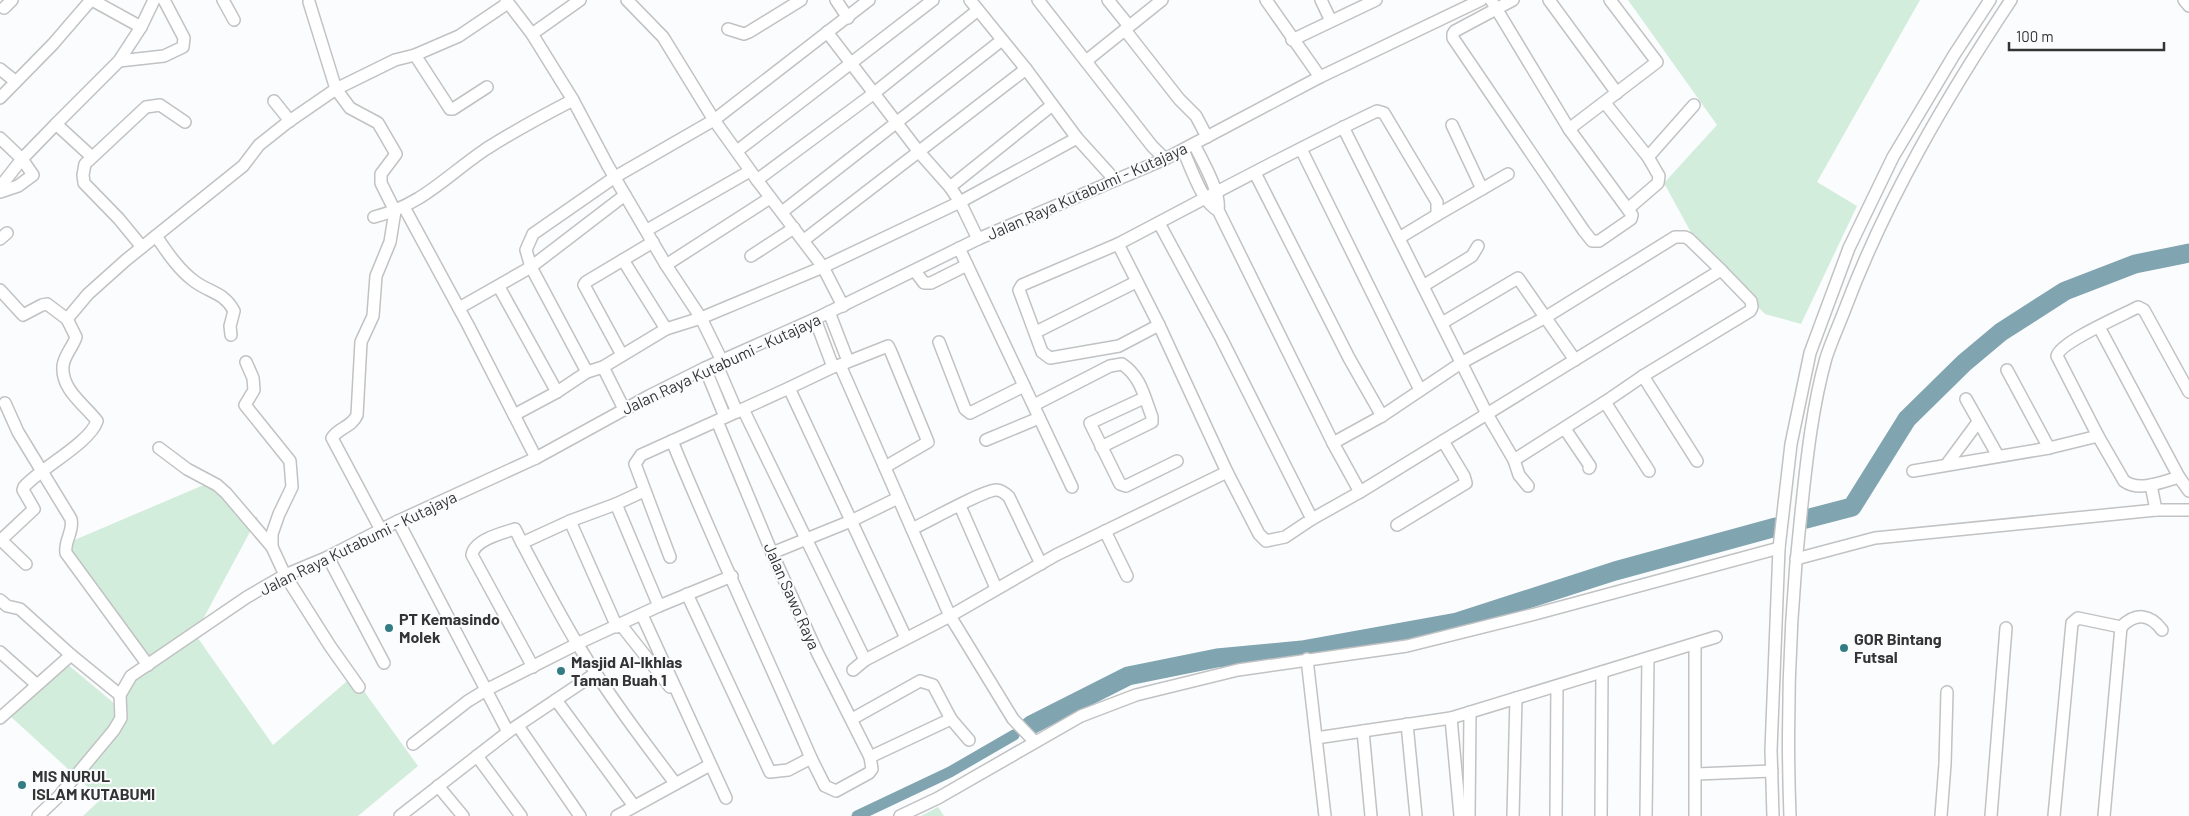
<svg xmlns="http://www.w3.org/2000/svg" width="2189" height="816" font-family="Barlow,sans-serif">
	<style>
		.green { fill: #d3eddc }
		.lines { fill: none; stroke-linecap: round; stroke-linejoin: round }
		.canal { stroke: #80a4b0; stroke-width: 11 }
		.river { stroke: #80a4b0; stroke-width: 19 }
		.minor-casing { stroke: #c1c2c3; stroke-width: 14 }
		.minor { stroke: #fff; stroke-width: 11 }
		.poi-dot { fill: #347c84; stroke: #fbfcfd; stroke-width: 2 }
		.labels { text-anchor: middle; stroke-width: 4; stroke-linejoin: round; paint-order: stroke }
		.street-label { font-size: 16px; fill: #343435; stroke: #fbfcfd }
		.poi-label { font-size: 16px; font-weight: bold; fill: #343435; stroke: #fbfcfd; text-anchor: start }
	</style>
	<rect width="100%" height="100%" fill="#fbfcfd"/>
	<g class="green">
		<path d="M1628,0H1920L1817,182L1857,206L1801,324L1765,314L1700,249L1664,183L1717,125Z"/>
		<path d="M213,481L236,516L258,517L195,634L273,745L353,676L418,766L358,816H83L101,799L10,716L66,663L115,704L125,687L148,665L65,544Z"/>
		<path d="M938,807L944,816H921Z"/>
	</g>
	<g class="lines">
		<path class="canal" d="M857,816L950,772L1014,735"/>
		<g class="river">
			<path d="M1806,519L1852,507L1907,419L1964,363L2001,332L2065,291L2135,264L2189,253"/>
			<path d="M1031,725L1128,676L1217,658L1302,650L1457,622L1615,571L1776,527"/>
		</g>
		<defs>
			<g id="minor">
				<path d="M92,0L141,27"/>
				<path d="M223,0L234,20"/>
				<path d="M506,0L532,34L573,100L608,166L666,265L701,318L722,361"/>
				<path d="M627,0L663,37L714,120L757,180L823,267L843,306"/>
				<path d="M836,0L848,18"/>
				<path d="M970,0L1026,69L1077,138L1115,180"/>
				<path d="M1038,0L1152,146L1165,159"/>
				<path d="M1108,0L1129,26"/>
				<path d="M1266,0L1320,77"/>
				<path d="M1321,0L1331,21"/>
				<path d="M1491,0L1569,129L1632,215L1631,219L1599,241H1592L1584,231L1453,38V34L1455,31L1513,0"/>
				<path d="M1549,0L1617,93"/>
				<path d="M2184,0L2189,6"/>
				<path d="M309,2L336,89L350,108L378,123L396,154L381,174V183L395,211L390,242L376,276L373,316L361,342L357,415C352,427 338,428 332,438L381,530"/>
				<path d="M4,8L12,0"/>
				<path d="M728,29L744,34L749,32L801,0"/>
				<path d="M1125,30L1179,99L1196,116L1207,137"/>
				<path d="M827,32L919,152L950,187L960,202L978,239"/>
				<path d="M532,34L580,0"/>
				<path d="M1292,40L1376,0"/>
				<path d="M415,55L450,109H453L487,87"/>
				<path d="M119,61L164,56L183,47L184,38L164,0"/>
				<path d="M1086,61L1162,0"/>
				<path d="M0,69L15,81"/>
				<path d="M0,98L53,44L91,0"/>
				<path d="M274,101L290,121"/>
				<path d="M1605,103L1648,157L1659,176L1658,183L1629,208"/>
				<path d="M56,124L119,61L141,27L154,0"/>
				<path d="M1452,125L1482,189"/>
				<path d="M1343,127L1487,414L1514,460L1519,475L1528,486"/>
				<path d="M1569,129L1657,62L1610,0"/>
				<path d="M0,138L22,159L33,175L18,186L0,192"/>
				<path d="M1194,144C1202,161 1221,192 1218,210L1333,443L1360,492"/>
				<path d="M1301,149L1420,390"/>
				<path d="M1183,150C1190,165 1203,205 1218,210"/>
				<path d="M737,151L933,0"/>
				<path d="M1648,157L1694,105"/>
				<path d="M1255,173L1349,358L1382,416"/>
				<path d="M757,180L873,94L978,10"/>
				<path d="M0,187L22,159L56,124L92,157"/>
				<path d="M950,187L1051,106"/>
				<path d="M404,207L468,325L536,458"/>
				<path d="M782,212L1002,40"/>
				<path d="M1437,215L1508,174"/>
				<path d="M374,217C422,205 446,176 486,149C514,131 544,115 573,100"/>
				<path d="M1159,223L1221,338L1312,519L1285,537L1266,541L1259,534L1227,472L1159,325L1118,244C1204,199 1290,152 1377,111L1384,113L1437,202V215L1399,238"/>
				<path d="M647,230L750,171"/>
				<path d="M156,236C167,252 178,269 194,281C210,293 224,292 234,311L230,326L231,335"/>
				<path d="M0,239L7,233"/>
				<path d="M804,240L1026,69"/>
				<path d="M1118,244L1022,285L1019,290L1042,352L1050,358L1119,346L1159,325"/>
				<path d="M142,247L119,219L84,183L83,175L85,164L146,107L160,105L185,122"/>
				<path d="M959,248L1072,487"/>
				<path d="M751,256L794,228"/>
				<path d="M623,260L666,329"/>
				<path d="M666,265L770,198"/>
				<path d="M915,271L924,283H931L967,265"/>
				<path d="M1423,286L1472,256L1478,246"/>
				<path d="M499,287L557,392"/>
				<path d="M0,290L23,315L42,305L47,304L67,319L88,294L126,260L243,166L259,145L288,122L336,89L395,60L415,55L459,36L508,3"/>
				<path d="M459,308L531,267L625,195"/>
				<path d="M829,312L848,361"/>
				<path d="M815,319L833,367L840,365L950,616L1013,719L1035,742"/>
				<path d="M1442,323L1518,278L1575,360"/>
				<path d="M2099,327L2179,477"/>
				<path d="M1036,332L1136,282"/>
				<path d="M939,342L965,409L970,413L1024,386"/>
				<path d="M622,355L584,285L586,282L653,242"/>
				<path d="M246,362L253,378L254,390L245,405L290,461L292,487L279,514L272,534V547L285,575L330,646L359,687"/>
				<path d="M716,363L737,412"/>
				<path d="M840,365L888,346L891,352L928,442L885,467"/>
				<path d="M603,367L624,409"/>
				<path d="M705,368L725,417"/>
				<path d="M2007,370L2049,448"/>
				<path d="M587,372L531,267L526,250L533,234L615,177L714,120L869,0"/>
				<path d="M1643,376L1697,461"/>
				<path d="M789,388L833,367"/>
				<path d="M1144,398L1090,423L1120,484L1126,486L1177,461"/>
				<path d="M1966,399L1998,456"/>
				<path d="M1605,402L1643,376L1750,311L1752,307L1751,301L1721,270"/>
				<path d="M5,403L18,432L71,519C74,532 64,540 66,553L148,665"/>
				<path d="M1034,405L1110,366L1122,364C1141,377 1144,396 1152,417V422L1101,447"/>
				<path d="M743,409L789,388L906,638"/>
				<path d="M514,415L557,392L587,372L603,367L666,329L701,318L823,267L960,202L1077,138"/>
				<path d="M717,421L772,553L817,652L870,757L872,769L869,773L836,791L825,786L811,758C765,652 716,548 672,441L743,409L865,660L950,616L1056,555L1227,472"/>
				<path d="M1565,429L1590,466L1589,468"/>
				<path d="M2098,436L2057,356C2060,342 2123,315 2138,307L2144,310L2189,392"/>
				<path d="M986,440L1039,418"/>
				<path d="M159,448L187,469L217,485L226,493L272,547"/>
				<path d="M1514,460L1605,402L1649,471"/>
				<path d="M1947,464L1978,422"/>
				<path d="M1913,471L2049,448L2098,436L2124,481C2139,492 2162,482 2179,477L2189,491"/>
				<path d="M2151,485L2156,510"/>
				<path d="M616,504L644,491"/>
				<path d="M960,506L996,588"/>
				<path d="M1312,519L1360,492L1721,270L1689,239L1685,237H1675L1546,317L1461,363L1382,416L1333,443"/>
				<path d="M398,521L508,732"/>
				<path d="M570,521L616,504L659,606"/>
				<path d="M1397,525L1466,483L1464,476L1443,441"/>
				<path d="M912,529C927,522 984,490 996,490C1001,490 1006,494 1009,497L1041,564"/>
				<path d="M1105,531L1127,576"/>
				<path d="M0,539L26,564"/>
				<path d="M1,540L34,509L23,490L24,487C39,469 90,443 97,421C85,405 61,390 63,366C64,355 73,347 76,337L67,319"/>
				<path d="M522,543C540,577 558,612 578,645C607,693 641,738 675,783"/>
				<path d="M772,553L851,521L898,498"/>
				<path d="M328,557L384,663"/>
				<path d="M670,557L635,464L641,455L672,441"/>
				<path d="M1796,559L1875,538L2156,510H2189"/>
				<path d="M687,594L770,772L788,770L811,758"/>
				<path d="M0,600L7,606L20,609L71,655L120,695"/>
				<path d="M642,615L726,798"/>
				<path d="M621,625L670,687"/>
				<path d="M2121,627C2136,612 2150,614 2162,630"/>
				<path d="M0,652L36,684"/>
				<path d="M1307,659L1325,816"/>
				<path d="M533,667L472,555C474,540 502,533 515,529L522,543L570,521L617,627"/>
				<path d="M853,670L865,660"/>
				<path d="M556,700L634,806"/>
				<path d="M0,718L71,655"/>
				<path d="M1451,718L1460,816"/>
				<path d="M852,719L920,681L933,685L951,719"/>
				<path d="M1407,724L1416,816"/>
				<path d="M518,726L580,816"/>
				<path d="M1363,731L1371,816"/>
				<path d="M1316,738L1451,718L1716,637"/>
				<path d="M413,744L468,701L486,690L583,641L659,606L732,576"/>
				<path d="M477,756L521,816"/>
				<path d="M870,757L951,719L969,740"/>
				<path d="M1696,774L1772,771"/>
				<path d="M438,786L463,816"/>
				<path d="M38,816L59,796L114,730L121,718L120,695L131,676L247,597L285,575L328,557L398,521L536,458L649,396L705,368L815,319L978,239L1165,159L1320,77L1481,0"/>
				<path d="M400,816L508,732L596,673"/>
				<path d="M617,816L710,765"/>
				<path d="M900,816L938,798L1081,716L1136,695L1238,670L1407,646L1535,614L1779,548"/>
				<path d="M1469,816L1470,712"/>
				<path d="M1513,816L1516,698"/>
				<path d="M1556,816L1557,686"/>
				<path d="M1601,816L1602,672"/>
				<path d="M1646,816L1648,658"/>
				<path d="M1695,816V644"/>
				<path d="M1773,816L1771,750L1779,548L1791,444L1810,353L1849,248L1893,157L1954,55L1990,0"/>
				<path d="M1790,816C1786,712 1790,607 1802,504C1807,456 1813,404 1826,358C1831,342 1839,325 1845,309C1886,200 1946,98 2011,0"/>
				<path d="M1941,816L1945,764L1947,692"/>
				<path d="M1991,816L2006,628"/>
				<path d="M2054,816L2072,623L2078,618L2121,627L2104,816"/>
			</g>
		</defs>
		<use href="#minor" class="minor-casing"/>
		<use href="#minor" class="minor"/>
	</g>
	<g class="poi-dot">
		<circle cx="389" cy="628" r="5"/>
		<circle cx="1844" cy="648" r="5"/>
		<circle cx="561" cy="671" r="5"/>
		<circle cx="22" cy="785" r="5"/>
	</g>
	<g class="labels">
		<g class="street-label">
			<text transform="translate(1087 191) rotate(-24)" y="6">Jalan Raya Kutabumi - Kutajaya</text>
			<text transform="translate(721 364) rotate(-25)" y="6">Jalan Raya Kutabumi - Kutajaya</text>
			<text transform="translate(358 543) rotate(-26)" y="6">Jalan Raya Kutabumi - Kutajaya</text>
			<text transform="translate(792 596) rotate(66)" y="6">Jalan Sawo Raya</text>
		</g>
		<g class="poi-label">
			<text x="399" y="625">PT Kemasindo<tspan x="399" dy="18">Molek</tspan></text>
			<text x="1854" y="645">GOR Bintang<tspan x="1854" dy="18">Futsal</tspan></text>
			<text x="571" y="668">Masjid Al-Ikhlas<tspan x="571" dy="18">Taman Buah 1</tspan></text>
			<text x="32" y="782">MIS NURUL<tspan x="32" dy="18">ISLAM KUTABUMI</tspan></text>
		</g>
	</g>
	<path d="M2009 42v8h155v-8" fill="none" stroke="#343435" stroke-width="2.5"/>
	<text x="2016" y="42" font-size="15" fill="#343435" stroke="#fbfcfd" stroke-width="4" paint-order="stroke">100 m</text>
</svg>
